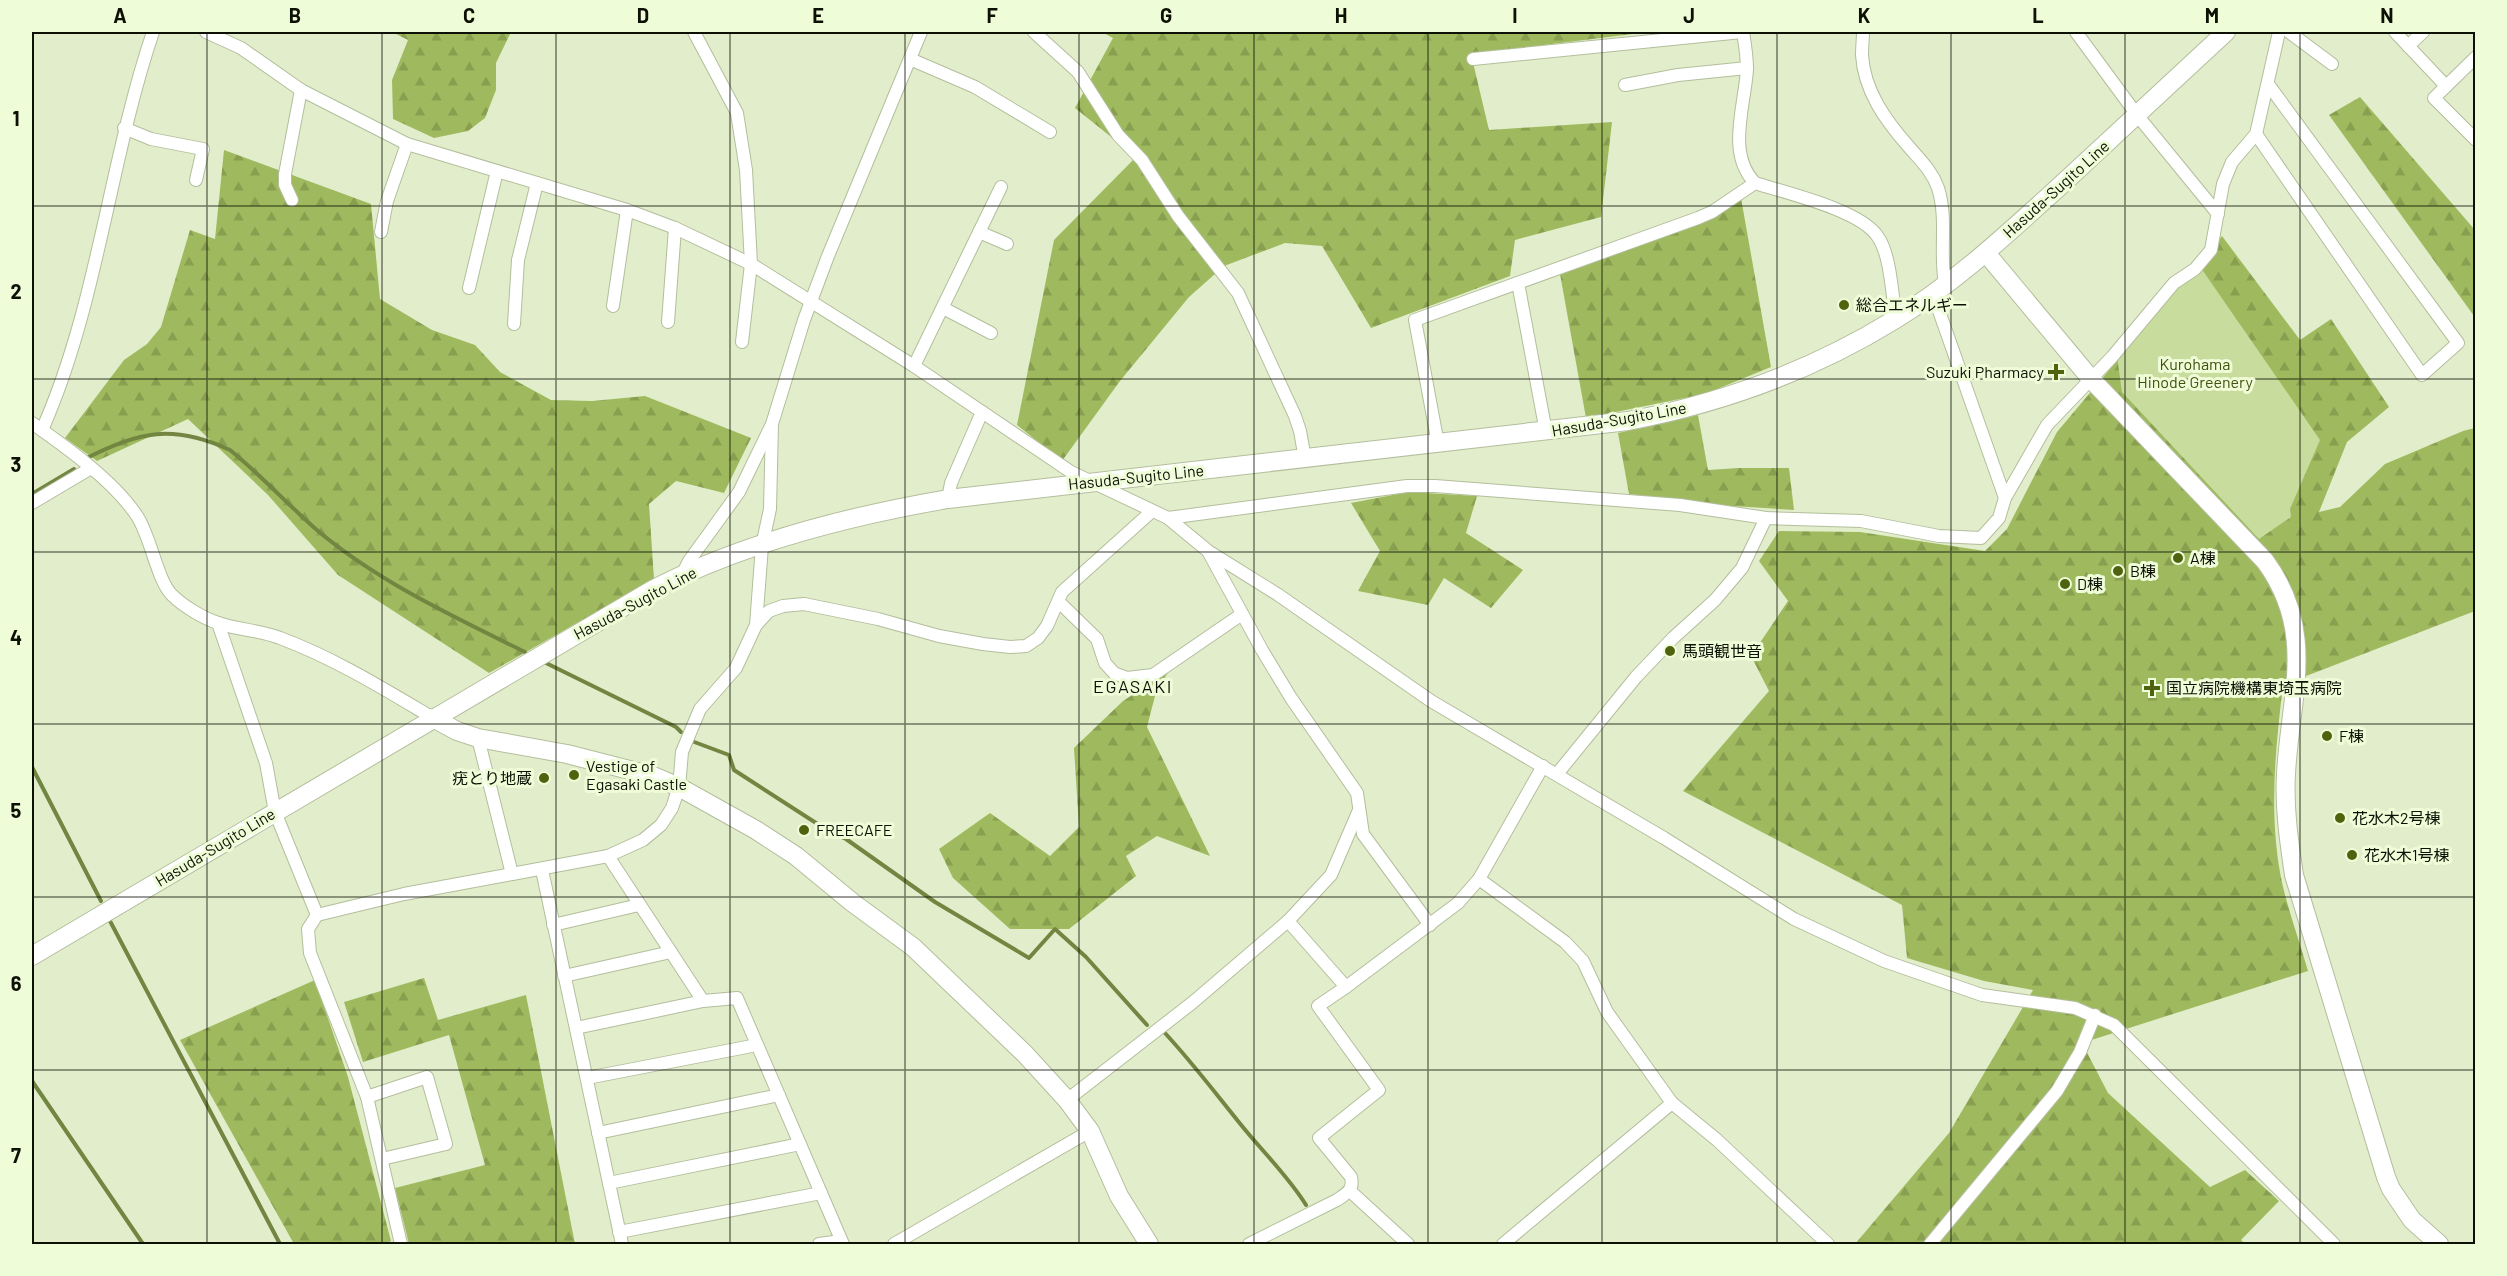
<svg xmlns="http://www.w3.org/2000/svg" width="2507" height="1276" font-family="Barlow,'Noto Sans JP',sans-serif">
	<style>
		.forest { fill: url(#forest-firs) }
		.garden { fill: #c8dc9e }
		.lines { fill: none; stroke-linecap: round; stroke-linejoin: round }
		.stream { stroke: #728642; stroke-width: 4 }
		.street-casing { stroke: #b3be9c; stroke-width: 14 }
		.secondary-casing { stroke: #b3be9c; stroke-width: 20 }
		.street { stroke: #fff; stroke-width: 12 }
		.secondary { stroke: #fff; stroke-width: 18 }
		.grid { fill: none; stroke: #0c1005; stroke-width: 1.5; stroke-opacity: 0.55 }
		.poi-dot { fill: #4f630e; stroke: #effcd8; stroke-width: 2 }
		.labels { text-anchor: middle; stroke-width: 6; stroke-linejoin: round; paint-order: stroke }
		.street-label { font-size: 16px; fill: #0c1005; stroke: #effcd8 }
		.poi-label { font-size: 16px; fill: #0c1005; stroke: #effcd8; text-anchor: start }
		.park-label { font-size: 16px; fill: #42520e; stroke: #effcd8 }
		.neighbourhood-label { font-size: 18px; letter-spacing: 1.5px; fill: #0c1005; stroke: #effcd8 }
		.neatline { fill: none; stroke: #0c1005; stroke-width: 2 }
		.grid-label { font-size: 20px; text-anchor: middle; font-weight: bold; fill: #0c1005 }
	</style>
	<defs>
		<pattern id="forest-firs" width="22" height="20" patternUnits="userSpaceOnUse" patternTransform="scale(1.5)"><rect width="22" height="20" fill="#9fba5e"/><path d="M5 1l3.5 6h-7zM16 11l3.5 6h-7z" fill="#889f50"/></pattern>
	</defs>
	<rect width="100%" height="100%" fill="#e2eecb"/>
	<g class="forest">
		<path d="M392,32H511L496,63V90L485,118L468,131L434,138L393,119L392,80L408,40Z"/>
		<path d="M1102,32H1649L1471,54L1489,130L1612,122L1601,217L1515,240L1510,276L1371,328L1322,246L1285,243L1224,266L1189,297L1120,381L1062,461L1017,425L1054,240L1136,157L1075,108L1113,38Z"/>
		<path d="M2360,97L2475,230V315L2474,316L2329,115Z"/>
		<path d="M224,150L371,204L380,299L432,330L475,345L500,372L551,400L592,401L645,396L751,438L724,493L676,481L649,504L654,579L489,673L338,575L268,495L188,419L97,461L65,438L124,360L147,344L161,327L190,230L215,239Z"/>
		<path d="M1741,198L1771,367L1705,394L1586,418L1560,274L1713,218Z"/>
		<path d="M2222,236L2300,340L2331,319L2389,407L2347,442L2319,512L2340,507L2385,464L2463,431L2475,428V611L2283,685C2275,752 2268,820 2283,887C2290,915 2300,943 2308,971L2082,1043L2108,1093L2210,1187L2245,1170L2279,1201L2241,1240L2245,1244H1855L1949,1133L2033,990L1984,981L1907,958L1902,905L1683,791L1769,691L1751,656L1788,601L1759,561L1779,531L1860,532L1985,551L2007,529L2057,432Z"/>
		<path d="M1698,415L1708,470L1738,468H1789L1794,510L1717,505L1629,494L1618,433Z"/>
		<path d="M1408,492L1477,496L1466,533L1523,570L1491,608L1444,578L1428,605L1358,591L1380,551L1351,503Z"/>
		<path d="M1168,672L1155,696L1147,727L1210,856L1157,836L1126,856L1136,876L1069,929H1010L953,878L939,849L990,813L1050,856L1079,827L1074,748L1123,701Z"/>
		<path d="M424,978L438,1020L526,995L575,1244H409L395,1188L485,1165L449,1035L363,1062L344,1002Z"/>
		<path d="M315,980L348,1077L391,1241L386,1244H294L180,1040Z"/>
	</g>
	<path class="garden" d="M2201,268L2320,440L2290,509L2291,517L2259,539L2122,392L2117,356L2144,329L2180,282Z"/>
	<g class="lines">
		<g class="stream">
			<path d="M85,459C139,431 173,424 230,450C261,475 288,505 318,531C379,582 454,617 525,652"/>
			<path d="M32,494L74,469"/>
			<path d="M546,663L676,727L681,732"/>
			<path d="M689,740L729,755L734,770L830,832L846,839L935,902L1029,958L1055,929L1086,957L1147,1025"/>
			<path d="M32,767L101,901"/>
			<path d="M110,921L280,1244"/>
			<path d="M1164,1032C1192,1062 1216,1094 1242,1126C1263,1152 1288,1176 1306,1205"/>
			<path d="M32,1081L143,1244"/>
		</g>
		<defs>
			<g id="street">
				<path d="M206,32L241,48L301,90L407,144L627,210L675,228L751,264L914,366L1071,472L1168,518L1208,551L1277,594L1431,701L1664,838L1794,919L1884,961L1982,995L2075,1008L2114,1025L2334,1244"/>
				<path d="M694,32L737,113L746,170L751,264L742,342"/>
				<path d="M1034,32L1078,72L1118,135L1142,160L1178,216L1238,293L1295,416L1300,431L1305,459"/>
				<path d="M1743,32C1745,44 1747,57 1747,69C1745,106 1726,153 1755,183C1786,193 1861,210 1878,237C1891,256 1892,296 1896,319"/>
				<path d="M1863,32C1863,39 1862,47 1862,55C1864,91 1886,121 1909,147C1921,161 1932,171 1938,188C1948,220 1939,252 1945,284"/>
				<path d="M2076,32L2137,115L2218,214"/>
				<path d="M2289,32L2332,64"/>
				<path d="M2395,32L2446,86"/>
				<path d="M2408,46L2423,32"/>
				<path d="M2476,57L2434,98L2476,140"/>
				<path d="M910,59L975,87L1050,132"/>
				<path d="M1473,59L1742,32"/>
				<path d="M1625,85L1678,75L1747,68"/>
				<path d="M124,128L151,139L203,149L196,180"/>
				<path d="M2256,134L2422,375L2458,343L2268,84"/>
				<path d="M292,200L285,185V174L301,90"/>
				<path d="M381,232L387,201L407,144"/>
				<path d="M979,232L1007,244"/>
				<path d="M1518,283L1546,432"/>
				<path d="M469,288L497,171"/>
				<path d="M1933,294L2005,498"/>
				<path d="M613,306L627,210"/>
				<path d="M943,308L991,333"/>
				<path d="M668,322L675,228"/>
				<path d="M514,324L518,260L537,183"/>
				<path d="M914,366L1001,187"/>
				<path d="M32,423C66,447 114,481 137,516C151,537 157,580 172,595C183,606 203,618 218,623C238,630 260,630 280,638C334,658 384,689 433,718"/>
				<path d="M42,430C98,304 109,162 153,32"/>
				<path d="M1438,444L1415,320L1698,218L1712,212L1755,183"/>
				<path d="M948,499L951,483L982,412"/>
				<path d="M32,503L91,468"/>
				<path d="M1168,518L1407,486H1435L1680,505L1766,518L1861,521L1939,536L1981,538L1999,518L2005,498L2047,425L2112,357L2174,283L2195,269L2211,250L2223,184L2232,162L2256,134L2279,32"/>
				<path d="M1209,553L1262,650L1291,698L1357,793L1363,834L1430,925"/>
				<path d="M682,575L689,561L739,492L772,424L804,320L828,256L921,32"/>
				<path d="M1059,602L1097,639L1105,663L1114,673L1127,678L1153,675L1242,614"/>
				<path d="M218,623L266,763L275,812L317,915"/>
				<path d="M756,625L769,611L783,606L804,604L878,619L939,636L983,644L1010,647L1026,646L1038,638L1047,626L1062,592L1151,512"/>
				<path d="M478,738L512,874L608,856L643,840L661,825L672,808L679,787L682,752L700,709L736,668L756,625L762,546L770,509L772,424"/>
				<path d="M1557,774L1636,677L1673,638L1715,600L1742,568L1766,518"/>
				<path d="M608,856L703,1001"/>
				<path d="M542,870L622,1244"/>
				<path d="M1479,879L1565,942L1583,961L1607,1012L1672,1103L1717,1140L1828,1244"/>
				<path d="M1288,921L1346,987"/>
				<path d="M553,925L639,905"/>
				<path d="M564,976L671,952"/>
				<path d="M576,1028L703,1001L737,998L843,1244"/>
				<path d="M587,1078L757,1045"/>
				<path d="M367,1097L427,1077L446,1144L382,1159"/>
				<path d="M1067,1100L1192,1003L1288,921L1331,875L1359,810"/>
				<path d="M598,1133L779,1095"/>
				<path d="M609,1183L800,1144"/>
				<path d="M1350,1191L1408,1244"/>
				<path d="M619,1232L821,1193"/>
				<path d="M401,1244L367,1097L310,953L308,929L317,915L404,894L512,874"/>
				<path d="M819,1244L841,1241"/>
				<path d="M894,1244L1090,1131"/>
				<path d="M1249,1244L1337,1200C1347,1193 1354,1190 1351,1177L1319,1138L1379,1090L1318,1006L1346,987L1458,903L1479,879L1543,766"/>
				<path d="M1503,1244L1672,1103"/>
				<path d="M1930,1244L2057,1091L2080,1052L2095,1015"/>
			</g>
			<g id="secondary">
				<path d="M1986,253L2091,379L2265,561C2317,632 2290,696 2286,774C2284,808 2289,841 2294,875L2386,1177L2391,1189L2412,1220L2439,1244"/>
				<path d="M433,718L457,731L478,738L567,754L653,776L679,787L756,830L796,856L853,903L913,947L1025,1054L1067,1100L1090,1131L1119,1196L1149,1244"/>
				<path d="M32,956L652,590C742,543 849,516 948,499L1628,421C1722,403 1813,370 1894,320C1955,283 2007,234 2060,186C2115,135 2171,83 2226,32"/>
			</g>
		</defs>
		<use href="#street" class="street-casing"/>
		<use href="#secondary" class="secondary-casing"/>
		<use href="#street" class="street"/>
		<use href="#secondary" class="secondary"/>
	</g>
	<path class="grid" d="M207,32V1244M382,32V1244M556,32V1244M730,32V1244M905,32V1244M1079,32V1244M1254,32V1244M1428,32V1244M1602,32V1244M1777,32V1244M1951,32V1244M2125,32V1244M2300,32V1244M32,206H2476M32,379H2476M32,552H2476M32,724H2476M32,897H2476M32,1070H2476"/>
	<g class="poi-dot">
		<circle cx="1844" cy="305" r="6"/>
		<path d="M2053 363h6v6h6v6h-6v6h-6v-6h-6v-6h6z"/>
		<circle cx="2178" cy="558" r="6"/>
		<circle cx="2118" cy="571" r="6"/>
		<circle cx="2065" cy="584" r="6"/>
		<circle cx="1670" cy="651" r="6"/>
		<path d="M2149 679h6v6h6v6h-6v6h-6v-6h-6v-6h6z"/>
		<circle cx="2327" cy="736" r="6"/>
		<circle cx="574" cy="775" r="6"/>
		<circle cx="544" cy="778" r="6"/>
		<circle cx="2340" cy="818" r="6"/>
		<circle cx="804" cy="830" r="6"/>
		<circle cx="2352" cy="855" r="6"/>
	</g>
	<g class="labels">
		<g class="street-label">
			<text transform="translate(2056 189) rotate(-42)" y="6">Hasuda-Sugito Line</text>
			<text transform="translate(1619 419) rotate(-10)" y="6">Hasuda-Sugito Line</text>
			<text transform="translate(1136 477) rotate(-6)" y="6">Hasuda-Sugito Line</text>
			<text transform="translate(635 603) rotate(-28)" y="6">Hasuda-Sugito Line</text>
			<text transform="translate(215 847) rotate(-31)" y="6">Hasuda-Sugito Line</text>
		</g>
		<g class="poi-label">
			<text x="1856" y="311">総合エネルギー</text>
			<text x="2044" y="378" text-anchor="end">Suzuki Pharmacy</text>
			<text x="2190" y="564">A棟</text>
			<text x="2130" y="577">B棟</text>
			<text x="2077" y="590">D棟</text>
			<text x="1682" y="657">馬頭観世音</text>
			<text x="2166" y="694">国立病院機構東埼玉病院</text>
			<text x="2339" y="742">F棟</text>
			<text x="586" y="772">Vestige of<tspan x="586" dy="18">Egasaki Castle</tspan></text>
			<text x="532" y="784" text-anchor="end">疣とり地蔵</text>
			<text x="2352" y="824">花水木2号棟</text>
			<text x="816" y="836">FREECAFE</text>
			<text x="2364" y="861">花水木1号棟</text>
		</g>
		<g class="park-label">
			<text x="2195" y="370">Kurohama<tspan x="2195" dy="18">Hinode Greenery</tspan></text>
		</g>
		<g class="neighbourhood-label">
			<text x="1133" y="693">EGASAKI</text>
		</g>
	</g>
	<rect width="2507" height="1276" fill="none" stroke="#effcd8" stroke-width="66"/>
	<rect x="33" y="33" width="2441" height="1210" class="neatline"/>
	<g class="grid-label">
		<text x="120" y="23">A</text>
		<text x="295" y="23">B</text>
		<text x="469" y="23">C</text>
		<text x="643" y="23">D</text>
		<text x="818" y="23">E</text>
		<text x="992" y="23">F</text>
		<text x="1166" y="23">G</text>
		<text x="1341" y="23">H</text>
		<text x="1515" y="23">I</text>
		<text x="1689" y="23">J</text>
		<text x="1864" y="23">K</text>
		<text x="2038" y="23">L</text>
		<text x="2212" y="23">M</text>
		<text x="2387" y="23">N</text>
		<text x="16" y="126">1</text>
		<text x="16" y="299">2</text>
		<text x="16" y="472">3</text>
		<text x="16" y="645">4</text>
		<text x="16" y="818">5</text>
		<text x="16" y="991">6</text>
		<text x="16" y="1163">7</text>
	</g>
</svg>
